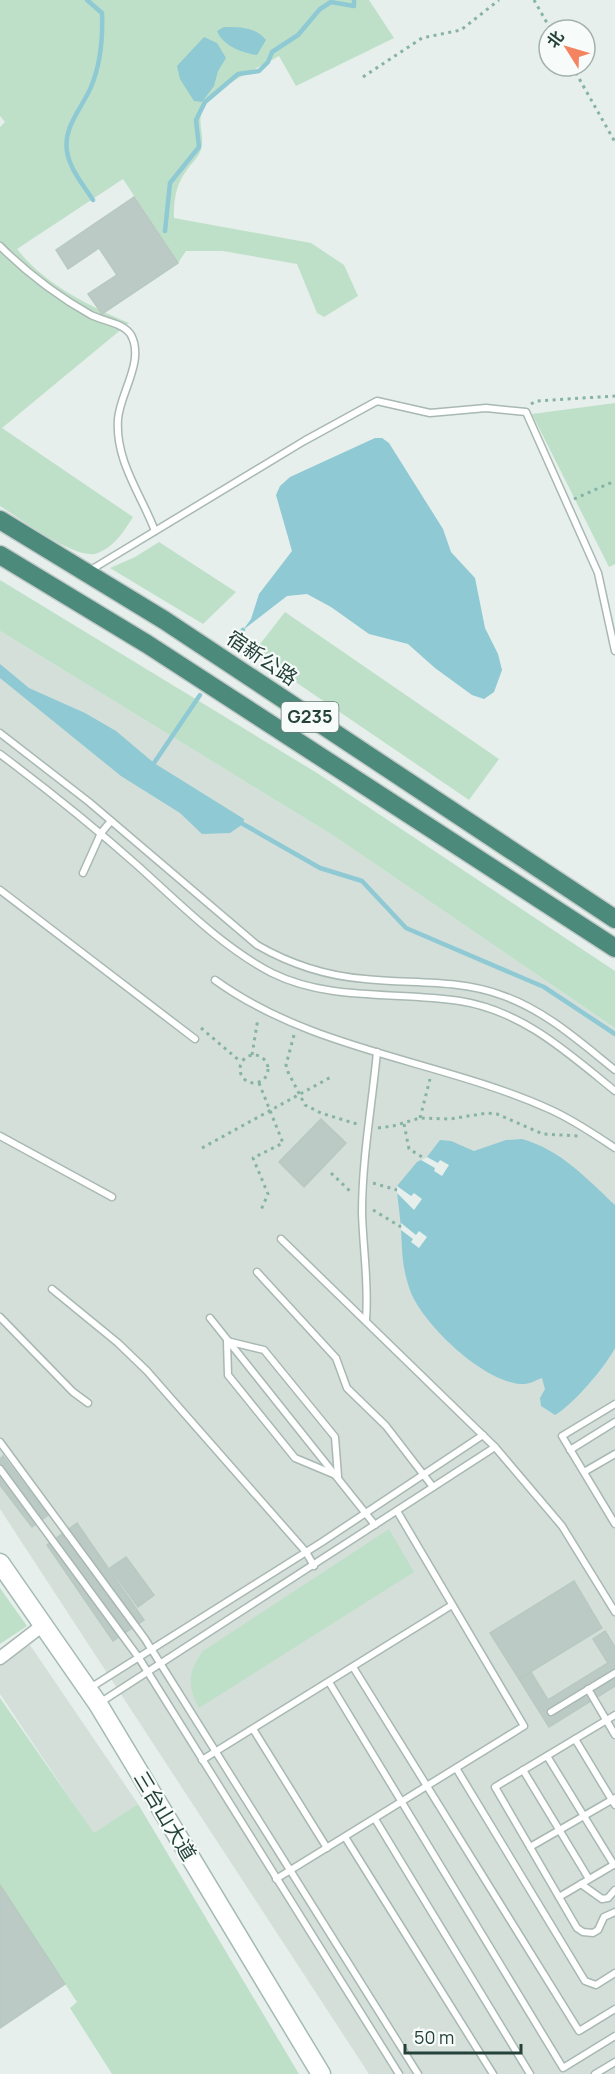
<svg xmlns="http://www.w3.org/2000/svg" width="615" height="2074" font-family="Manrope,'Noto Sans SC',sans-serif">
	<style>
		.built { fill: #d4dfda }
		.green { fill: #bfe0c8 }
		.water { fill: #8ec9d4 }
		.pier { fill: #e6efeb }
		.lines { fill: none; stroke-linecap: round; stroke-linejoin: round }
		.stream { stroke: #8ec9d4; stroke-width: 4.5 }
		.building { fill: #bbcac4; stroke: #b8c9c2; stroke-width: 1.5 }
		.service-casing { stroke: #a8b8b2; stroke-width: 9 }
		.minor-casing { stroke: #a8b8b2; stroke-width: 15 }
		.secondary-casing { stroke: #a4bbb3; stroke-width: 21 }
		.trunk-casing { stroke: #c2cac8; stroke-width: 21 }
		.path { stroke: #86b3a5; stroke-width: 3; stroke-dasharray: 3 4.5; stroke-linecap: butt }
		.service { stroke: #fff; stroke-width: 6 }
		.minor { stroke: #fff; stroke-width: 12 }
		.secondary { stroke: #fff; stroke-width: 18 }
		.trunk { stroke: #4c8a7c; stroke-width: 18 }
		.labels { text-anchor: middle; stroke-width: 4.5; stroke-linejoin: round; paint-order: stroke }
		.shield { fill: #f7fbf9; stroke: #637a73; stroke-width: 1.5 }
		.shield-label { font-size: 18px; font-weight: bold; fill: #24423a }
		.street-label { font-size: 20px; fill: #24423a; stroke: #f7fbf9 }
	</style>
	<rect width="100%" height="100%" fill="#e6efeb"/>
	<g class="built">
		<path d="M0,631L334,836L615,1028V2074H369L0,1509Z"/>
		<path d="M30,1645L138,1804L94,1834L0,1694V1665Z"/>
	</g>
	<g class="green">
		<path d="M0,0H369L394,38L296,86L279,56C258,69 211,87 202,111C197,125 206,138 200,152C198,157 193,162 189,167C176,184 174,197 174,218L311,243L344,265L358,296L324,317L317,313L297,264L223,251H186L178,263L123,179L17,249C44,284 89,306 129,323L2,428L133,517C124,531 115,546 98,553C77,562 20,518 0,506V127L5,122L0,116Z"/>
		<path d="M615,403V564L609,567L532,414Z"/>
		<path d="M159,542L236,592L203,624L110,568L135,557Z"/>
		<path d="M0,580L317,773L615,971V1028L334,836L0,631Z"/>
		<path d="M285,612L499,759L469,800L253,653Z"/>
		<path d="M389,1529L414,1572L199,1708C187,1686 188,1671 203,1651Z"/>
		<path d="M0,1588L27,1626L0,1644Z"/>
		<path d="M0,1698L94,1833L138,1804L299,2074H112L70,2008L77,2002L0,1885Z"/>
	</g>
	<g class="water">
		<path d="M224,27C240,27 256,27 266,40L257,55C242,53 223,46 217,31Z"/>
		<path d="M204,37L217,43L226,58L218,71L214,86L202,102L194,101L180,79L177,66Z"/>
		<path d="M375,438H382L389,443L443,529L451,552L475,578L485,628L498,654L502,670L494,692L484,699L472,695L435,668L408,644L369,634L331,607L307,594L287,596L243,630L251,619L259,594L292,551L276,495L280,486L290,477Z"/>
		<path d="M0,664L29,688L85,713L116,731L154,763L244,819L243,824L230,833L202,834L180,813L121,776L0,678Z"/>
		<path d="M522,1139C561,1150 586,1178 615,1205V1348C605,1367 574,1404 555,1415L541,1406L540,1398L545,1389L542,1378C536,1380 530,1384 524,1384C486,1385 422,1324 410,1290C400,1262 403,1245 400,1218C399,1206 397,1197 397,1186L417,1162L427,1157L440,1140L451,1141L474,1151L506,1140Z"/>
	</g>
	<g class="pier">
		<path d="M427,1157L438,1163L440,1160L449,1165L442,1176L434,1171L435,1168L421,1160Z"/>
		<path d="M397,1186L411,1196L414,1193L422,1199L414,1210L397,1193Z"/>
		<path d="M401,1223L416,1235L419,1231L427,1237L419,1248L411,1242L413,1239L401,1230Z"/>
	</g>
	<g class="lines">
		<g class="stream">
			<path d="M87,0L102,13C103,38 101,63 91,87C82,108 63,127 67,151C69,168 84,186 93,200"/>
			<path d="M165,231L170,183L199,147L196,120L205,102L238,74L259,71L268,62L272,52L298,35L320,9L331,2L354,6V0"/>
			<path d="M235,641L243,630"/>
			<path d="M154,763L200,695"/>
			<path d="M243,824L320,868L362,881L406,928L544,987L615,1034"/>
		</g>
	</g>
	<g class="building">
		<path d="M134,197L178,263L102,314L88,294L117,275L99,248L68,269L56,250Z"/>
		<path d="M321,1119L346,1143L304,1187L279,1162Z"/>
		<path d="M3,1456L48,1515L32,1527L0,1485V1459Z"/>
		<path d="M77,1523L144,1620L113,1641L47,1545Z"/>
		<path d="M126,1557L154,1595L138,1607L110,1568Z"/>
		<path d="M574,1581L602,1628L519,1679L490,1633Z"/>
		<path d="M605,1631L615,1647V1686L549,1727L519,1679L531,1672L548,1700L608,1663L593,1639Z"/>
		<path d="M0,1885L65,1984L0,2028Z"/>
	</g>
	<g class="lines">
		<defs>
			<g id="service">
				<path d="M0,246C26,272 59,297 91,315C103,321 124,323 131,335C145,361 120,393 118,419C115,461 141,494 155,531"/>
				<path d="M89,571L304,441L377,401L430,413L486,408L526,412L598,573L615,651"/>
				<path d="M0,733L89,802L257,945C290,964 327,976 365,979C411,984 458,979 501,995C545,1010 580,1042 615,1070"/>
				<path d="M0,754C48,790 93,826 138,866C179,903 222,947 272,973C331,1002 398,991 460,1001C523,1011 568,1053 615,1091"/>
				<path d="M83,873L101,833L111,821"/>
				<path d="M0,890L195,1039"/>
				<path d="M215,980C313,1051 440,1060 549,1109C572,1119 594,1134 615,1148"/>
				<path d="M0,1136L112,1197"/>
				<path d="M281,1239L495,1447L562,1526L615,1612"/>
				<path d="M257,1272L336,1358L347,1388L386,1426L433,1487"/>
				<path d="M52,1289L118,1343L147,1371L306,1552L314,1566"/>
				<path d="M0,1317L73,1392L88,1403"/>
				<path d="M210,1318L375,1525"/>
				<path d="M366,1320C369,1284 363,1249 362,1213C362,1159 372,1105 377,1052"/>
				<path d="M227,1341L264,1350L335,1437L338,1476L295,1458L228,1375Z"/>
				<path d="M615,1404L562,1436L615,1524"/>
				<path d="M0,1442L145,1639L418,2074"/>
				<path d="M570,1450L615,1422"/>
				<path d="M0,1469L139,1658L399,2074"/>
				<path d="M584,1472L615,1454"/>
				<path d="M353,1667L579,2031L615,2009"/>
				<path d="M329,1682L563,2068L615,2036"/>
				<path d="M90,1688L322,1542L483,1435"/>
				<path d="M588,1689L615,1735"/>
				<path d="M101,1702L495,1447"/>
				<path d="M551,1712L615,1673"/>
				<path d="M615,1715L495,1787L577,1928L583,1932L593,1933L598,1930L604,1917L615,1912"/>
				<path d="M253,1729L327,1848"/>
				<path d="M575,1739L615,1805"/>
				<path d="M547,1756L614,1865"/>
				<path d="M202,1760L452,1605"/>
				<path d="M456,1768L585,1981L596,1985L615,1973"/>
				<path d="M523,1770L589,1879"/>
				<path d="M375,1819L530,2074"/>
				<path d="M345,1837L493,2074"/>
				<path d="M530,1847L615,1798"/>
				<path d="M276,1879L524,1726L397,1511"/>
				<path d="M581,1884L602,1899L608,1898L615,1890"/>
				<path d="M559,1897L615,1864"/>
				<path d="M595,2074L615,2062"/>
			</g>
			<path id="minor" d="M0,1658L43,1625"/>
			<path id="secondary" d="M0,1563L98,1704L321,2074"/>
			<g id="trunk">
				<path d="M0,520L164,620L615,919"/>
				<path d="M0,555L147,644L615,948"/>
			</g>
		</defs>
		<use href="#service" class="service-casing"/>
		<use href="#minor" class="minor-casing"/>
		<use href="#secondary" class="secondary-casing"/>
		<use href="#trunk" class="trunk-casing"/>
		<g class="path">
			<path d="M534,0L551,30"/>
			<path d="M572,66L615,142"/>
			<path d="M363,77L422,38L461,30L499,0"/>
			<path d="M531,404L536,401L615,396"/>
			<path d="M574,499L615,481"/>
			<path d="M201,1028L241,1062"/>
			<path d="M294,1035L286,1065L288,1072L305,1105L321,1113L360,1125"/>
			<circle cx="254" cy="1069" r="14"/>
			<path d="M252,1055L258,1018"/>
			<path d="M259,1083L283,1143L253,1158L268,1194L261,1210"/>
			<path d="M420,1118L430,1079"/>
			<path d="M404,1124L409,1149L424,1158"/>
			<path d="M378,1128L393,1126L420,1118L450,1119L487,1113L497,1114L543,1134L578,1136"/>
			<path d="M202,1148L331,1077"/>
			<path d="M331,1173L352,1193"/>
			<path d="M373,1183L397,1190"/>
			<path d="M373,1210L401,1227"/>
		</g>
		<use href="#service" class="service"/>
		<use href="#minor" class="minor"/>
		<use href="#secondary" class="secondary"/>
		<use href="#trunk" class="trunk"/>
	</g>
	<g class="labels">
		<rect class="shield" x="281.5" y="702" width="57" height="30" rx="4.5"/>
		<g class="shield-label">
			<text x="310" y="723">G235</text>
		</g>
		<g class="street-label">
			<text transform="translate(262 658) rotate(34)" y="7">宿新公路</text>
			<text transform="translate(165 1816) rotate(59)" y="7">三台山大道</text>
		</g>
	</g>
	<g transform="translate(567 48) rotate(307)"><circle r="28" fill="#f7fbf9" stroke="#a3b1ad" stroke-width="1.5"/>
	<path d="M0-4.5L10 22L0 15L-10 22Z" fill="#f4845f"/>
	<text y="-9" font-size="16" font-weight="bold" text-anchor="middle" fill="#24423a">北</text>
	</g>
	<path d="M405 2044v9h116v-9" fill="none" stroke="#24423a" stroke-width="3"/>
	<text x="414" y="2044" font-size="18" fill="#24423a" stroke="#f7fbf9" stroke-width="4.5" paint-order="stroke">50 m</text>
</svg>
